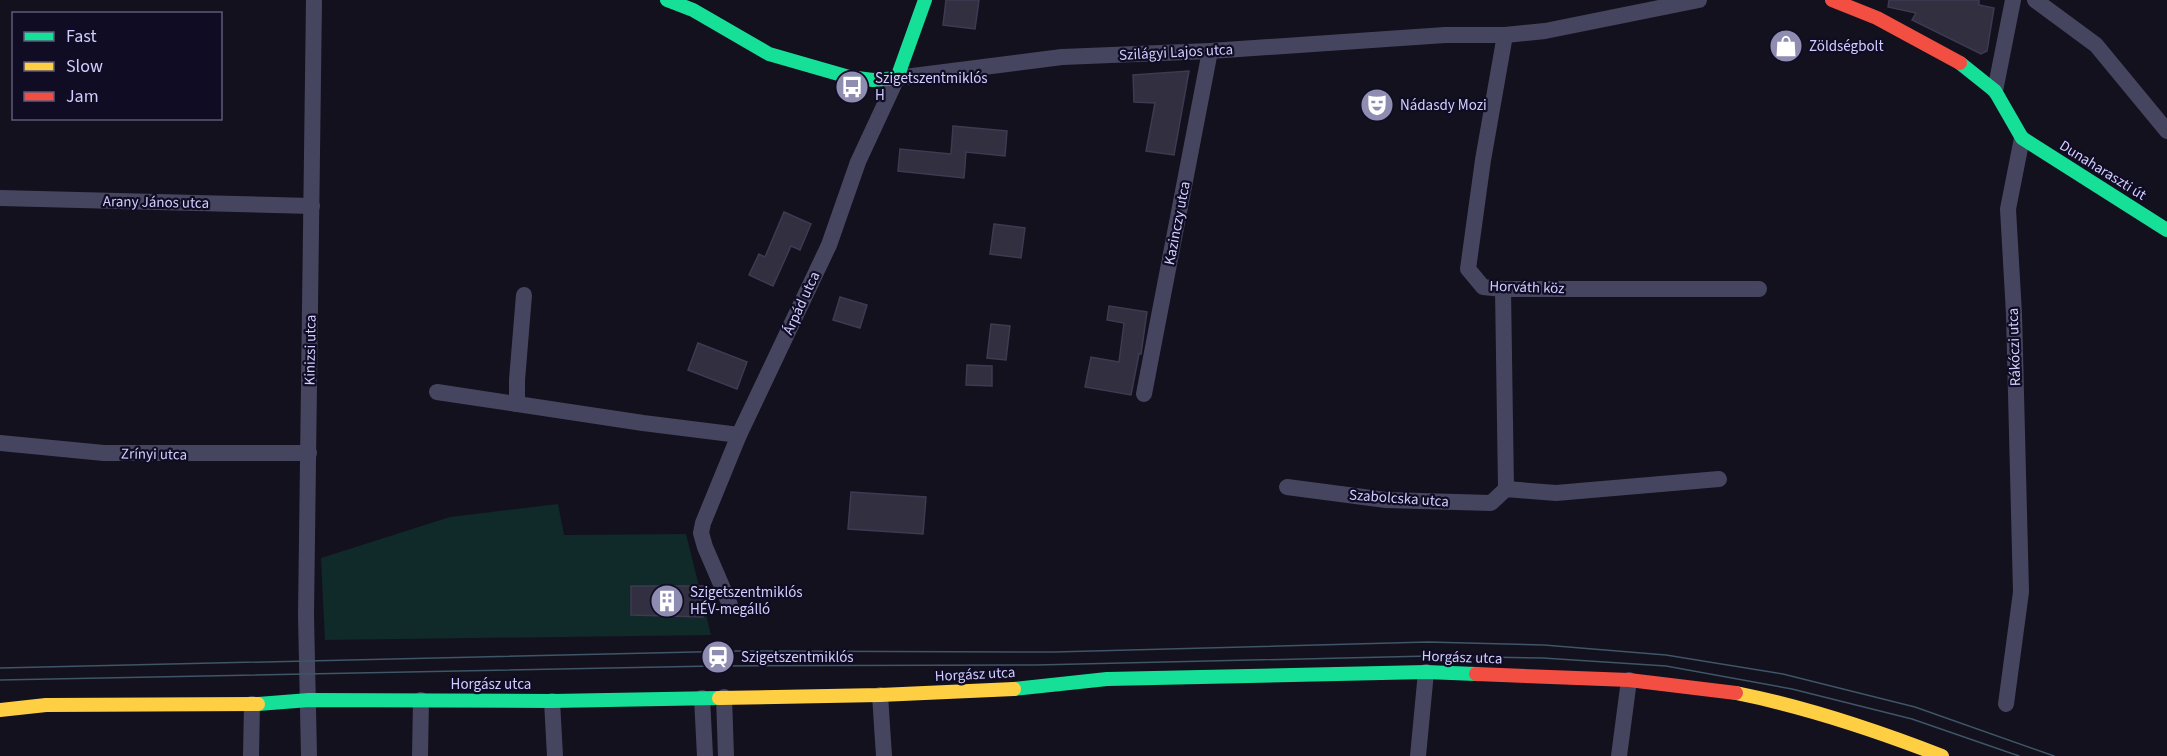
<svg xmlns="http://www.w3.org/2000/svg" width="2167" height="756" font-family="'Source Sans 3',sans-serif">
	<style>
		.green { fill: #102929 }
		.building { fill: #312f40; stroke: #3e3a52; stroke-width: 1.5 }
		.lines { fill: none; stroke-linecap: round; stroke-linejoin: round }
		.street { stroke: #45455f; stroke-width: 16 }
		.fast { stroke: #16e098; stroke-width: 14 }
		.slow { stroke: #ffcf43; stroke-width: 14 }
		.jam { stroke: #f24e42; stroke-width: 14 }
		.tram { stroke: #3e5667; stroke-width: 1.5 }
		.labels { text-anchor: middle; stroke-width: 4.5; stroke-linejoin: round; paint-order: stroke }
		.poi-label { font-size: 15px; fill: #d1ceff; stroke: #0f0c23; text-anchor: start }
		.street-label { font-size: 15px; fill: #d1ceff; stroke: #0f0c23 }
	</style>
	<rect width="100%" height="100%" fill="#13111e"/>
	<path class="green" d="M558,504L564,535L686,534L711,635L325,640L321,558L450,517Z"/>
	<g class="building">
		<path d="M946,0H979L975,29L943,25Z"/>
		<path d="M1889,0H1979V5L1994,8L1987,51L1981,54L1912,20L1916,13L1888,7Z"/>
		<path d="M1189,71L1174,155L1146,151L1155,103L1134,102L1133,75Z"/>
		<path d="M953,126L1007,131L1005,156L966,152L964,178L898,171L900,149L951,154Z"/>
		<path d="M784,212L811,224L800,250L791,246L773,286L749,275L759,254L765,257Z"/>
		<path d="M994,224L1025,228L1021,258L990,254Z"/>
		<path d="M840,297L867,305L860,328L833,320Z"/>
		<path d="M1109,306L1147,312L1141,354H1139L1131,395L1085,387L1091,357L1119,362L1124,323L1107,320Z"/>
		<path d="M991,324L1010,326L1006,360L987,358Z"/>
		<path d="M698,343L747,362L737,389L688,370Z"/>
		<path d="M967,365L992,366V386L966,385Z"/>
		<path d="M851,492L926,497L923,534L848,529Z"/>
		<path d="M631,586H704L703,617L631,615Z"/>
	</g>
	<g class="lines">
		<g class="street">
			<path d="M2035,0L2096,45L2167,131"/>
			<path d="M1505,35L1483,160L1468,269L1483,287L1503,289H1759"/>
			<path d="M1995,91L2013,0"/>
			<path d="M0,198L312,206"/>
			<path d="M1503,289L1506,489"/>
			<path d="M437,392L643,423L739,435"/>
			<path d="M1144,394L1210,51"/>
			<path d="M517,404V380L524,295"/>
			<path d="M0,443L104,453H309"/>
			<path d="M1287,487L1386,500L1491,503L1506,489L1556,493L1719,479"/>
			<path d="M730,605L705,547L701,533L703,523L739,435L829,245L858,162L897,78L1062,57L1210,51L1445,35H1505L1545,31L1699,0"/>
			<path d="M880,695L884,756"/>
			<path d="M724,697L726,756"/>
			<path d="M702,698L705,756"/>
			<path d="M552,701L555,756"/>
			<path d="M2006,704L2021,592L2014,314L2008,209L2022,138"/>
			<path d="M251,756L252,704"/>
			<path d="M309,756L306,615L314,0"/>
			<path d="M420,756L421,700"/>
			<path d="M1418,756L1426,672"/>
			<path d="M1619,756L1629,680"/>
		</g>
		<g class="fast">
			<path d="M667,0L693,10L769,54L849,77L873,80L897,78L925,0"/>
			<path d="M1960,63L1995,91L2022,138L2167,230"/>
			<path d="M1014,689L1107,679L1426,672L1476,674"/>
			<path d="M258,704L309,700L552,701L719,698"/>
		</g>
		<g class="slow">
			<path d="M1736,693C1806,707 1875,730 1942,756"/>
			<path d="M719,698L880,695L1014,689"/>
			<path d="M0,710L46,705L258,704"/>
		</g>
		<g class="jam">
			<path d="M1832,0L1877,18L1960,63"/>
			<path d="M1476,674L1629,680L1736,693"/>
		</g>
		<g class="tram">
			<path d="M0,668L739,651L1054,652L1428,642L1544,645L1666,655L1783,674L1915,707L2054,756"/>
			<path d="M0,680L713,666L1036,665L1429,656L1543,658L1666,666L1792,689L1912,719L2019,756"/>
		</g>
	</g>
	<defs>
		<symbol id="shop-disc" viewBox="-11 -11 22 22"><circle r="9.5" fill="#8e8cb0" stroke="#0f0c23"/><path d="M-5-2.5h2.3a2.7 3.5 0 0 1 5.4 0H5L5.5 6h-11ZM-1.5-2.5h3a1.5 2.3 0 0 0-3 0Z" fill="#fff"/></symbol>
		<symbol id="bus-disc" viewBox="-11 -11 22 22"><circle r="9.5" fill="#8e8cb0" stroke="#0f0c23"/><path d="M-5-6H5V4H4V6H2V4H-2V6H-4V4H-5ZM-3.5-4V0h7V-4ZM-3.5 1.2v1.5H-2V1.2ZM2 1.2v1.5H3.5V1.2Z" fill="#fff"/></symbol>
		<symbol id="theatre-disc" viewBox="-11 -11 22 22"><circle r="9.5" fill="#8e8cb0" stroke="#0f0c23"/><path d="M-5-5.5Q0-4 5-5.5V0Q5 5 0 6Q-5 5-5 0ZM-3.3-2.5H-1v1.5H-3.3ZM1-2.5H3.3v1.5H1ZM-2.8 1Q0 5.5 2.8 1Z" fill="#fff"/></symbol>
		<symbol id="building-disc" viewBox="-11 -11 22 22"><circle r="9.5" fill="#8e8cb0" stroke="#0f0c23"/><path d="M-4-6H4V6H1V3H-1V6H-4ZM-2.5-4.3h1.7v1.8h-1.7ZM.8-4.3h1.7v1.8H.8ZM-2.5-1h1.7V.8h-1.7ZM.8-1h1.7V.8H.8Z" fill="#fff"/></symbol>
		<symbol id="station-disc" viewBox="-11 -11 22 22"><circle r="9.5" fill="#8e8cb0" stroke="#0f0c23"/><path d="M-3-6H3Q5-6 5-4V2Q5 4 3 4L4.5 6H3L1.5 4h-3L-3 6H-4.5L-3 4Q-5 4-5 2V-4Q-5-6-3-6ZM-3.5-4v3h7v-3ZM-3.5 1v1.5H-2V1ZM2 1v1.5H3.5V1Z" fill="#fff"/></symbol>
	</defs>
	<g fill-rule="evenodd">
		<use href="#shop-disc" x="1767" y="27" width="38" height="38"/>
		<use href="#bus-disc" x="833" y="68" width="38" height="38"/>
		<use href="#theatre-disc" x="1358" y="86" width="38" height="38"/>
		<use href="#building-disc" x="648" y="582" width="38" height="38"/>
		<use href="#station-disc" x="699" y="638" width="38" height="38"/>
	</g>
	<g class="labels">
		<g class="poi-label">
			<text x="1809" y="51">Zöldségbolt</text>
			<text x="875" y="83">Szigetszentmiklós<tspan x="875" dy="17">H</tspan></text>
			<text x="1400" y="110">Nádasdy Mozi</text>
			<text x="690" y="597">Szigetszentmiklós<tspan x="690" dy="17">HÉV-megálló</tspan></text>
			<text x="741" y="662">Szigetszentmiklós</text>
		</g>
		<g class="street-label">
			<text transform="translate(1176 52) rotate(-3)" y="5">Szilágyi Lajos utca</text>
			<text transform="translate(2103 170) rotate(32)" y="5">Dunaharaszti út</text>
			<text transform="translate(156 202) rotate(1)" y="5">Arany János utca</text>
			<text transform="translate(1177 223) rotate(-79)" y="5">Kazinczy utca</text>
			<text transform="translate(1527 287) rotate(2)" y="5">Horváth köz</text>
			<text transform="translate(801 303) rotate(-65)" y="5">Árpád utca</text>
			<text transform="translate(2014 347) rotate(-92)" y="5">Rákóczi utca</text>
			<text transform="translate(310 350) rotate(-89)" y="5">Kinizsi utca</text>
			<text transform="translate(154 454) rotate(1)" y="5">Zrínyi utca</text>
			<text transform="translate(1399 498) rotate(4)" y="5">Szabolcska utca</text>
			<text transform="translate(1462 657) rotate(2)" y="5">Horgász utca</text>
			<text transform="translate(975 674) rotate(-3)" y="5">Horgász utca</text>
			<text x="491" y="689">Horgász utca</text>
		</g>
	</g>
	<rect x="12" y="12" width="210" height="108" fill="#0f0c23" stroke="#5d5a7b" stroke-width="1.5"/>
	<rect x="24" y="32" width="30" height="9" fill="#16e098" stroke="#5d5a7b" stroke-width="1.5"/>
	<text x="66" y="42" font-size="18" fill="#d1ceff">Fast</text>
	<rect x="24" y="62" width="30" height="9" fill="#ffcf43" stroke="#5d5a7b" stroke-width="1.5"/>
	<text x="66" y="72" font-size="18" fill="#d1ceff">Slow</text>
	<rect x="24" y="92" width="30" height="9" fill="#f24e42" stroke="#5d5a7b" stroke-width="1.5"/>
	<text x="66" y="102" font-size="18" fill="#d1ceff">Jam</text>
</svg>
